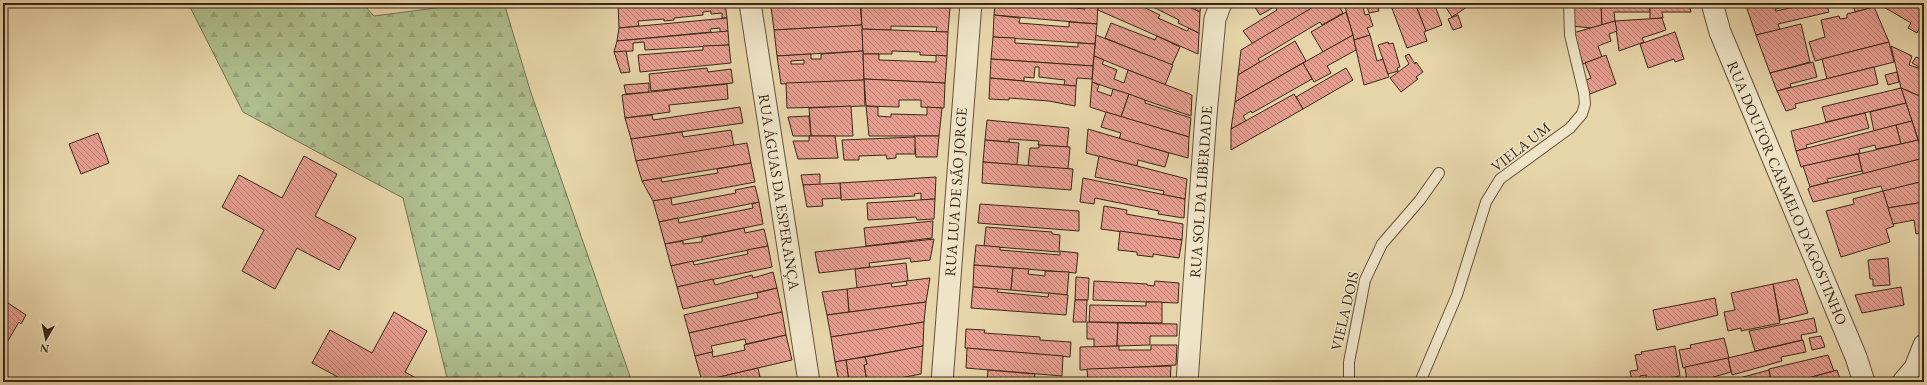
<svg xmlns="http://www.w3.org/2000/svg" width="1927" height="385" font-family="'EB Garamond',serif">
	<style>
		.forest { fill: url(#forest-firs); stroke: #747252 }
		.building { fill: url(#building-back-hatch); stroke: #392617; fill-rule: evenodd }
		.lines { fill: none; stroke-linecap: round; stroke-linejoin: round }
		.service-casing { stroke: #64523c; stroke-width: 12 }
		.minor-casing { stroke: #64523c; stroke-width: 23 }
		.service { stroke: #efe4c8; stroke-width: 10 }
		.minor { stroke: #efe4c8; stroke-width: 21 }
		.labels { text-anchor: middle; stroke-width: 3; stroke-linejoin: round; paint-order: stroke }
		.street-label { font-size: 15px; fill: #392617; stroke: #efe4c8 }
	</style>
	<defs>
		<pattern id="forest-firs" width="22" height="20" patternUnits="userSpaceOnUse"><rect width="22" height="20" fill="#afbe8d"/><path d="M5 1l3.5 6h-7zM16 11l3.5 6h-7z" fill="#97a379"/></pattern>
		<pattern id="building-back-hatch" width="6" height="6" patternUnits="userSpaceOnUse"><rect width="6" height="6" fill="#e69d90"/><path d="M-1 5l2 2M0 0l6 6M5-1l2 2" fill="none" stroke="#bb8075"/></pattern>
	</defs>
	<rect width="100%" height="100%" fill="#e7d5aa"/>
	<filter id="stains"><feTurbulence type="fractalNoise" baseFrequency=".005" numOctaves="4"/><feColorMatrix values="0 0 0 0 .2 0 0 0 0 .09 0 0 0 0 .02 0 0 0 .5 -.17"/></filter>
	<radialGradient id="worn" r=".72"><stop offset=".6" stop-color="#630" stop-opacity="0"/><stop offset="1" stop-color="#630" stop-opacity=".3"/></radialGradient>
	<path class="forest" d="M188,3H362L374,16L474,3H504L530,90L632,382H448L403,198L243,112Z"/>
	<g class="building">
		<path d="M618,3H725L727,18H722V13L711,14V11L703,12V15L674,18V20L664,21V19L638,21L639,26L619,28Z"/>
		<path d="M771,3H824L771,7Z"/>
		<path d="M824,3H860L862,25L774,30L771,7Z"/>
		<rect x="930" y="3" width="20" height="5"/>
		<path d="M995,3H1061V7L1085,9V3H1098L1097,24L994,15Z"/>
		<path d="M1098,3H1135L1160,15L1158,18L1187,31L1189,28L1199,33L1198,54L1098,10Z"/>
		<path d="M1145,3H1182L1200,12L1199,33L1178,23L1179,20Z"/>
		<path d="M1182,3H1201L1200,12Z"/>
		<path d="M1252,3H1281L1260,15Z"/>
		<path d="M1281,3H1320L1253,44L1243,31L1277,10L1275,7Z"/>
		<path d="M1320,3H1337L1343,13L1322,25L1320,22L1258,59L1260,62L1238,75L1241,50Z"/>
		<path d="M1344,3H1362L1365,15L1369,14L1373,26L1367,28L1370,35L1354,40Z"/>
		<path d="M1366,3H1377L1379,11L1369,13Z"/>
		<path d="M1390,3H1415L1426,31L1424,32L1427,41L1407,48Z"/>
		<path d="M1415,3H1434L1442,25L1426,31Z"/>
		<path d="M1443,3H1465L1467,7L1452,17Z"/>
		<path d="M1573,3H1601L1602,25L1592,28L1571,26Z"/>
		<path d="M1601,3H1650V12H1614L1615,21L1602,25Z"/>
		<path d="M1650,3H1689L1691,12H1662L1663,18L1650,19Z"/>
		<path d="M1745,3H1826L1829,12L1778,24L1780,30L1756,35ZM1793,5L1794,7L1776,11L1775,9Z"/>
		<path d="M1853,3H1873L1874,7L1855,12Z"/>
		<path d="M1873,3H1917L1924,7V31L1919,29L1917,33L1908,28L1911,23L1877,3L1874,7Z"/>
		<path d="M861,6L950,8L948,32H936L937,27L891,26V30L862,29Z"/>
		<path d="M1874,7L1889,42L1815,61L1809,42L1825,37L1821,20L1839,16L1840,19L1847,18V14Z"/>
		<path d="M1346,12L1353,35L1323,52L1311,32Z"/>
		<path d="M994,15L1020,18L1019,23L1069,27V22L1097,24L1095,44L993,37Z"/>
		<path d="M1458,15L1462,27L1453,30L1448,19Z"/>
		<path d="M727,18L728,31L720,32V28L710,29L711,32L617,41L619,28Z"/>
		<path d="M1662,18L1666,30L1642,38L1644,42L1619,51L1615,21Z"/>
		<path d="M1615,21L1617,31L1609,34L1611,41L1598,46L1602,57L1583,64L1573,33Z"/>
		<path d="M1111,23L1155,40L1157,36L1180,47L1172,65L1105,38Z"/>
		<path d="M1801,24L1810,62L1770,73L1756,35Z"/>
		<path d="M862,25L863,51L777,56L774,30Z"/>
		<path d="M862,29L948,32L947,56L920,55V52L892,51V54H863Z"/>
		<path d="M728,31L729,45L645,50L644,42L633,43V51L614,52L617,41Z"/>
		<path d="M1675,32L1684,59L1675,62L1674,59L1648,68L1640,44Z"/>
		<path d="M1096,35L1173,65L1165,85L1094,56Z"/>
		<path d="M1353,35L1356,50L1327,66L1331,73L1314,82L1303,63Z"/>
		<path d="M1370,35L1377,61L1383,59L1389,77L1364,85L1354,40Z"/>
		<path d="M993,37L1015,38V43L1078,47V43L1095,44L1093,66L991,59Z"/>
		<path d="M1295,41L1306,61L1235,102L1238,75Z"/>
		<path d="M1388,42L1389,44L1393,43L1400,67L1397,68L1398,71L1388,74L1378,45Z"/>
		<path d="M1889,42L1894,62L1827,79L1822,59Z"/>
		<path d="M729,45L731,63L640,72L638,55L703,50V46Z"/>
		<path d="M1891,46L1912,56L1909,65L1924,70V98L1901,88Z"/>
		<path d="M626,51L630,72L621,73L614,52Z"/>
		<path d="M863,51L864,80L781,84L777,56L811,54V59H821V54ZM804,60V64H791V61Z"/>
		<path d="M863,54H879V60L936,62V55L947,56L945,83L864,79Z"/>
		<path d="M1409,54L1415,64L1416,62L1423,72L1416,77L1418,79L1401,92L1390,78L1409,64L1405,56Z"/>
		<path d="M1606,55L1616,84L1590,94L1584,81L1591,78L1585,63Z"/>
		<path d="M1094,56L1104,60L1102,64L1117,70L1114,79L1124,83L1128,70L1192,95L1191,116L1092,82Z"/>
		<path d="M1916,57L1924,61L1921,68L1912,63Z"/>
		<path d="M991,59L1093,66L1092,79L1077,78L1076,86L1064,85L1065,80L1039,77V67H1035L1034,78L1024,77V81L990,78Z"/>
		<path d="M1813,62L1817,77L1790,84L1791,87L1777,91L1770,73Z"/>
		<path d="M1303,63L1312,79L1252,113L1251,111L1243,116L1246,121L1231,129L1235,102Z"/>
		<path d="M1874,67L1878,84L1795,104L1796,108L1786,111L1777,91Z"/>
		<path d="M707,68L708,72L731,69L733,83L651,91L649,74Z"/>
		<path d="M1346,68L1353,80L1303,109L1296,97Z"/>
		<path d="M1897,72L1899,82L1888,85L1885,75Z"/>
		<path d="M990,78L1076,86L1075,106L1049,101L1009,98V100L989,99Z"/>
		<path d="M864,79L945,83L944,108L921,107V100H899V107L866,106Z"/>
		<path d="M864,80L865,106L787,108L786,83Z"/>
		<path d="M1092,82L1099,85L1097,91L1111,96L1113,89L1129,94L1121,117L1090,107Z"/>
		<path d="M649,83V92L626,94L624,85Z"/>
		<path d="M727,84L728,99L669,105L670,112L625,118L622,95Z"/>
		<path d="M1901,88L1924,98V157Z"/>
		<path d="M1901,88L1906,103L1826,122L1822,107Z"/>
		<path d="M1129,94L1145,100V103L1191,118L1189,137L1121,117Z"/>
		<path d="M1294,94L1303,109L1231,150V129Z"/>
		<path d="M1906,103L1912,121L1874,131L1870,112Z"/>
		<path d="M851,106L853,136H811L809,108Z"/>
		<path d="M866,106L878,107V116L891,117V114L927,115V107L942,108L939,136H869Z"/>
		<path d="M740,107L743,123L631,139L625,118L652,115L653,120Z"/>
		<path d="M1106,112L1189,137L1188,158L1119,139L1121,133L1101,127Z"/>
		<path d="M1865,113L1869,128L1806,145L1807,148L1796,151L1791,131Z"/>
		<path d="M809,116L811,136H793L788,117Z"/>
		<path d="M987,120L1069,128L1067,147L1038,145L1039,141L1009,139V142L985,140Z"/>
		<path d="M1912,121L1918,140L1901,144L1896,125Z"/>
		<path d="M1896,125L1901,144L1876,149L1875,145L1859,149L1860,153L1801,167L1796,151Z"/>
		<path d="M1088,129L1169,153L1165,167L1138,160L1137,166L1086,153Z"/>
		<path d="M731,130L734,146L636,161L631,139L682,132L683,137Z"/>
		<path d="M98,133L109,163L81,174L69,144Z"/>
		<path d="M809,136H835L838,158L798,159L793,141H809Z"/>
		<path d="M914,136H939L937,157H916Z"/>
		<path d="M915,137V154H896V158L887,159L886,155L859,156V160H844L842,140Z"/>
		<path d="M985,140L1019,143L1017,165L983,162Z"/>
		<path d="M1918,140L1924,158L1863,174L1858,154Z"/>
		<path d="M747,143L751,163L642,181L636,161Z"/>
		<path d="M1039,145L1070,147L1068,169L1028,166L1030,148H1039Z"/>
		<path d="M1858,154L1862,171L1827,179L1828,182L1810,187L1803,166Z"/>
		<path d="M304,156L337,174L315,216L356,238L339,270L297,248L275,289L242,271L264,230L222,207L239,175L282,198Z"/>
		<path d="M1099,156L1187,179L1185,199L1163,195L1164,191L1095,177Z"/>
		<path d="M1924,158V181L1883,192L1881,186L1813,202L1808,189L1810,187Z"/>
		<path d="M983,162L1073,169L1071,190L982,183Z"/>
		<path d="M751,163L755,182L671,198L653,201L642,181L661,178L662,182L718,173L717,169Z"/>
		<path d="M820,174V185H803L801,175Z"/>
		<path d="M936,177L935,199L921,200V193L914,194L915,196L841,200L840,183Z"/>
		<path d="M1083,178L1185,199L1184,218L1158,214L1159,211L1095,198L1094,204L1080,202Z"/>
		<path d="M1924,181V202L1888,208L1883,191Z"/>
		<path d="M840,183L841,198L822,199L823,206L807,207L803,185Z"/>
		<path d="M755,186L759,202L659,222L653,201L671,198L672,205L736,193L735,190Z"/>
		<path d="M1883,191L1894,226L1886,229L1890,242L1841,257L1826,211L1854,204L1853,199Z"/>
		<path d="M935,199L934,219L917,220L916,217L868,220L867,203Z"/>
		<path d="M759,202L763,224L665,244L659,222L678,218L679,223L753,208L752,204Z"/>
		<path d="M1924,202V232L1916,234L1914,220L1893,224L1888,208Z"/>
		<path d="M980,204L1079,211V231L978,223Z"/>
		<path d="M1104,206L1127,210L1126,214L1183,224L1182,240L1101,229Z"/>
		<path d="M933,221L932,238L866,246L864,228Z"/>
		<path d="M986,227L1052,232V234L1060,235L1059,252L984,246Z"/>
		<path d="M744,228L745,233L764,229L768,246L671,266L665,244L683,241V244L702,242V237Z"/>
		<path d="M1120,231L1182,240L1179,258L1153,254V257L1137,255V252L1118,250Z"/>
		<path d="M934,239L930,260L911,262L910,258L869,263L870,267L819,273L815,252Z"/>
		<path d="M976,245L1000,247V250L1060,255V251L1078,253L1076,273L974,265Z"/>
		<path d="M768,246L772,267L677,287L671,266L693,261L694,265L748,254L747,250Z"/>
		<path d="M1888,258L1890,285L1873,286V279H1870L1868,260Z"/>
		<path d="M906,263L908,281L857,288L855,269Z"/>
		<path d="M974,265L1013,268L1011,290L973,287Z"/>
		<path d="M1013,268L1029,269L1028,274L1045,276V271L1069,272L1067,295L1011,290Z"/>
		<path d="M773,272L777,288L683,309L677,287L713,279L715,285L752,275L753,278Z"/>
		<path d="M1076,277L1089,278L1088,300H1075Z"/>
		<path d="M930,278L926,302L849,312L847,289L891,283L892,287L907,285L906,281Z"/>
		<path d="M1797,279L1808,313L1780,320L1773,284Z"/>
		<path d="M1094,281L1147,284V285L1154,286L1155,281L1179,283L1178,303L1093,300Z"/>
		<path d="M1773,284L1780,323L1741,331V328L1728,331L1724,312L1735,310L1731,293Z"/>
		<path d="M973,287L998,289L997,292L1018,294L1048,297L1049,293L1068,295L1066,315L971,308Z"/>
		<path d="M1901,287L1904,305L1862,313L1855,295Z"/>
		<path d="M777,288L782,312L689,333L684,315L758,298L757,293Z"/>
		<path d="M847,289L849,312L827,315L822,292Z"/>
		<path d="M1715,298L1718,315L1657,330L1653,310Z"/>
		<path d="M1075,300H1087L1086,322H1073Z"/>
		<path d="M926,302L924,322L831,337L827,315Z"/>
		<path d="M1146,302H1162V323L1089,322L1090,305L1146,306Z"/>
		<path d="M8,303L26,315L21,324L19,322L3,349V312Z"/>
		<path d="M394,312L427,331L405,372L423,382H347L312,363L330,330L372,353Z"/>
		<path d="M782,312L786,335L746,344L745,339L711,346L713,352L695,356L689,333Z"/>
		<path d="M1814,318L1817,332L1801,335L1802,340L1755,351L1749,331Z"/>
		<path d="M924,322L923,346L835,362L831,337Z"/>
		<path d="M1087,322L1118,323L1117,346L1094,347V339H1087Z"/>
		<path d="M1118,323L1177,324V336H1150V345L1117,346Z"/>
		<path d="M966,329L985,330L984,333L1040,337V340L1071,342L1070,357L965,348Z"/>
		<path d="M786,335L792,360L702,381L695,356L712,352L713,357L745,350L744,345Z"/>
		<path d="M1821,336L1825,347L1812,350L1809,338Z"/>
		<path d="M1724,338L1729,358L1683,368L1679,350L1691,348L1690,345Z"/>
		<path d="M1803,340L1806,352L1781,357L1782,361L1732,375L1728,358Z"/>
		<path d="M1151,345H1177L1176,365L1080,370V347L1119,346V350H1151Z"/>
		<path d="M923,346L921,374L879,382H867L864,365L867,364L865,357Z"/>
		<path d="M1675,346L1680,376L1647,381L1646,375L1640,376L1641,382H1632L1630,371L1638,370L1635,355L1642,354L1641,352Z"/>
		<path d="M967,348L1063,356L1062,376L966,368Z"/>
		<path d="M1828,355L1834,371L1793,382H1771L1769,369Z"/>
		<path d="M865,357L867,364L864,365L867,382H849L846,360Z"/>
		<path d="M1728,358L1731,372L1696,382H1687L1685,367Z"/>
		<path d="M846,360L849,382H839L835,362Z"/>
		<path d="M1171,366L1170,382H1088L1087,369Z"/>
		<path d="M758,368L761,382L702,381Z"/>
		<path d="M988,370L1035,374L1034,382H987Z"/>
		<path d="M1769,370L1771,382H1725Z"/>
		<path d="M1837,370L1841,382H1793L1834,371Z"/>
	</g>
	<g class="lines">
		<defs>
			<g id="service">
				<path d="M1349,382V362L1365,280L1382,244L1420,200L1439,173"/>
				<path d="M1420,382L1457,295L1486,202L1500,179L1570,128L1582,114L1585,104L1584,93L1570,35L1569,3"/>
			</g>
			<g id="minor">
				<path d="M750,3L809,382"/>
				<path d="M1712,3L1720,32L1856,357L1864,382"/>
				<path d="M942,382L971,3"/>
				<path d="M1187,382L1206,115L1215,19L1221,3"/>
				<path d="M1903,382L1915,368L1924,345"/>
			</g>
		</defs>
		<use href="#service" class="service-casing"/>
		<use href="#minor" class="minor-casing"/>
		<use href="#service" class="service"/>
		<use href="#minor" class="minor"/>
	</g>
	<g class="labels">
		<g class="street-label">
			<text transform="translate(1521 147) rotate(-38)" y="5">VIELA UM</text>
			<text transform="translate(779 192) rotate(81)" y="5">RUA ÁGUAS DA ESPERANÇA</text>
			<text transform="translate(956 192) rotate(-86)" y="5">RUA LUA DE SÃO JORGE</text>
			<text transform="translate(1201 192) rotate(-86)" y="5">RUA SOL DA LIBERDADE</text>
			<text transform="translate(1787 193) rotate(67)" y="5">RUA DOUTOR CARMELO D'AGOSTINHO</text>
			<text transform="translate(1345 311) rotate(-77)" y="5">VIELA DOIS</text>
		</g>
	</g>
	<rect width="1927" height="385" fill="none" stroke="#e7d5aa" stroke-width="16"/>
	<rect x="4" y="4" width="1919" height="377" fill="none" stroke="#392617" stroke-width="2"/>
	<rect x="8" y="8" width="1911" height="369" fill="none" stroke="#392617"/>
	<g transform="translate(46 339) rotate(189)" stroke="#efe4c8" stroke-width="3" paint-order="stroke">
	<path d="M0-3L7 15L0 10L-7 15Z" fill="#392617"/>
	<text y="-6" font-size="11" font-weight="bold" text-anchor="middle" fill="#392617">N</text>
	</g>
	<rect width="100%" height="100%" filter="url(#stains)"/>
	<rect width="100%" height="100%" fill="url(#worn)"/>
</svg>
